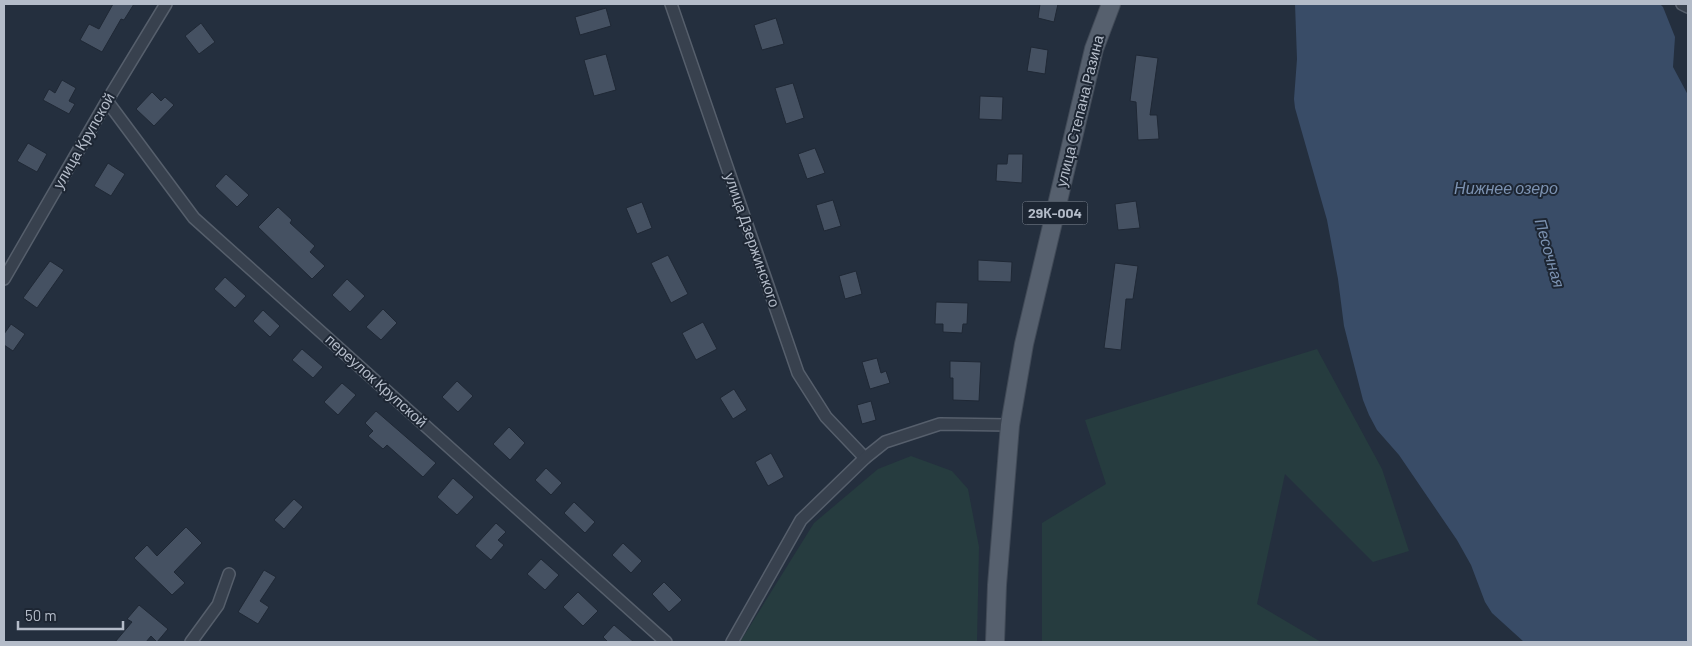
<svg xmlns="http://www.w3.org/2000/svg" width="1692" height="646" font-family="Barlow,sans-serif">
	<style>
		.green { fill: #263c3f }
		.water { fill: #394c67 }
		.building { fill: #455162; stroke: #1f2835 }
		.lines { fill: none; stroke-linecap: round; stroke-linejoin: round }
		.street-casing { stroke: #565f6c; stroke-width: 14 }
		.primary-casing { stroke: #414a57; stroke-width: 20 }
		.street { stroke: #38414e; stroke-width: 11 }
		.primary { stroke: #56606e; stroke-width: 18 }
		.labels { text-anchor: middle; stroke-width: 4; stroke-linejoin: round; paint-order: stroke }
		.shield { fill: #1d2633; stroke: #878f9c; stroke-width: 1 }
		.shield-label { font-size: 14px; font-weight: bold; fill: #b4bcc9 }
		.street-label { font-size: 15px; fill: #b4bcc9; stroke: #1d2633 }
		.water-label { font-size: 16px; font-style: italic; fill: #7c92b1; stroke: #1d2633 }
	</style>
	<rect width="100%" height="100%" fill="#242f3e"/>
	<g class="green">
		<path d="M1317,349L1382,469L1409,551L1373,562L1285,474L1257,604L1321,642H1042V523L1106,484L1085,420Z"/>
		<path d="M911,456L952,471L968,489L979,547L977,642H740L814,523L878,469Z"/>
	</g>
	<path class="water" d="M1295,4H1660L1663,7L1675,37L1673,67L1688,95V642H1524L1492,613L1485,602L1471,565L1457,540L1399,455L1377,430L1369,415L1363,400L1344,326L1338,279L1327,220L1295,108L1294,99L1297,59Z"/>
	<g class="building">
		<path d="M113,4H134L124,20L121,19L102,52L80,40L89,24L99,29Z"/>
		<path d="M1040,4H1058L1054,22L1038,18Z"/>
		<path d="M606,8L611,26L580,35L575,17Z"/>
		<path d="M776,18L784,44L762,50L754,25Z"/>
		<path d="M201,23L215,42L199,54L185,36Z"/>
		<path d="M1031,47L1048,50L1045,74L1027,71Z"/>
		<path d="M606,54L616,90L594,96L584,60Z"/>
		<path d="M1136,55L1158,58L1150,115H1157L1159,139L1138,140L1136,102L1130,101Z"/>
		<path d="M62,80L76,88L69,101L75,104L69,114L43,100L49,89L55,93Z"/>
		<path d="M793,83L804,118L786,124L775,88Z"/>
		<path d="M152,92L161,101L165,97L174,105L154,126L136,109Z"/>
		<path d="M980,96L1003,97L1002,120L979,119Z"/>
		<path d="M28,143L47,154L37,172L17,161Z"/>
		<path d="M815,148L825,173L807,179L798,154Z"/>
		<path d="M1008,154H1023L1022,183L996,181L997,164H1007Z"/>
		<path d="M108,163L125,174L111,196L94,186Z"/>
		<path d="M226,174L249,195L237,207L215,186Z"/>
		<path d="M833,200L841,226L824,231L816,205Z"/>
		<path d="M1136,201L1140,228L1118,230L1115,204Z"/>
		<path d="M642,202L652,228L637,234L626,208Z"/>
		<path d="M278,207L292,220L290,223L315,246L310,252L325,266L312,279L258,227Z"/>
		<path d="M668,255L688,294L671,303L651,263Z"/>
		<path d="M978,260L1012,262L1011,282L978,281Z"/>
		<path d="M50,261L64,270L37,308L23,298Z"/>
		<path d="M1115,263L1138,266L1133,299H1126L1121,350L1104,348Z"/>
		<path d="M856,271L862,294L845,299L839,276Z"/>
		<path d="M225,277L246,296L235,308L214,289Z"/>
		<path d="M347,279L365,296L350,312L332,295Z"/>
		<path d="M936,302L968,303L967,324H963L962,333L943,332V324H935Z"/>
		<path d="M383,309L397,323L381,340L366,327Z"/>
		<path d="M263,310L280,326L270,337L253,321Z"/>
		<path d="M703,322L717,349L696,360L682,333Z"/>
		<path d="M11,324L25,334L13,351L4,345V334Z"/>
		<path d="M302,349L323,367L313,378L292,360Z"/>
		<path d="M877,358L881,373L886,371L890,383L870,389L862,362Z"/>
		<path d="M950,361L981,362L979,401L953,400V378H950Z"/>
		<path d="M457,381L473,396L458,412L442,397Z"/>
		<path d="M342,383L356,395L338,415L324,402Z"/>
		<path d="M734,389L747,410L733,419L720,398Z"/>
		<path d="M871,401L876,420L862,424L857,405Z"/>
		<path d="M376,411L436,463L423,477L387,445L383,449L368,436L373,431L365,423Z"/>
		<path d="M509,427L525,443L510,460L493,444Z"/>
		<path d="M771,453L784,477L768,486L755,462Z"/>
		<path d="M546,468L562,483L551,495L535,480Z"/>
		<path d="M453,478L474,497L457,515L437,497Z"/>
		<path d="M294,499L303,507L284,529L274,520Z"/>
		<path d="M574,502L595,522L585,533L564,513Z"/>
		<path d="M496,523L506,532L498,540L504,545L491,560L475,546Z"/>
		<path d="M186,527L202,543L174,572L185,583L172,595L134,558L147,545L157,556Z"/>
		<path d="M623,543L642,561L631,573L612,555Z"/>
		<path d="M541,559L559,575L545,590L527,574Z"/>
		<path d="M264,570L276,577L260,601L269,607L258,624L238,612Z"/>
		<path d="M664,582L682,600L669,612L652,594Z"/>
		<path d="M578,592L598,611L583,626L563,607Z"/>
		<path d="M139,605L168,629L157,642L151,636L146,642H115L132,622L127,619Z"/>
		<path d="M614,625L634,642H608L603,637Z"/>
	</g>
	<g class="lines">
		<defs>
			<g id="street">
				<path d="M671,4L798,373L826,417L865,458"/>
				<path d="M1682,4L1688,7"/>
				<path d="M107,101L194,218L666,642"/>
				<path d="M4,279L107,101L166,4"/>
				<path d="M191,642L218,605L229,574"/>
				<path d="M732,642L801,520L865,458L885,442L940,424L1010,425"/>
			</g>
			<path id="primary" d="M995,642L997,585L1010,425L1024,344L1094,49L1111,4"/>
		</defs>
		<use href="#street" class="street-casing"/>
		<use href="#primary" class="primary-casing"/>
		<use href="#street" class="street"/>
		<use href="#primary" class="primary"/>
	</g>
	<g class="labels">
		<rect class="shield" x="1022.5" y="201.5" width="65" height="23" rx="4"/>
		<g class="shield-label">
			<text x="1055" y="218">29К-004</text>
		</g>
		<g class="street-label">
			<text transform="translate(1080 111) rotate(-76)" y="5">улица Степана Разина</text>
			<text transform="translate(84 141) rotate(-60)" y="5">улица Крупской</text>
			<text transform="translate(752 240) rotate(71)" y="5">улица Дзержинского</text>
			<text transform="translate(376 381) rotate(42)" y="5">переулок Крупской</text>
		</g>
		<g class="water-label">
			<text x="1506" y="194">Нижнее озеро</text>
			<text transform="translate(1550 253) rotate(74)" y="6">Песочная</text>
		</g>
	</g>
	<rect width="1692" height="646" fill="none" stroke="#b4bcc9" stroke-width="10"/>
	<path d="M18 621v8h105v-8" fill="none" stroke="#b4bcc9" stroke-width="2.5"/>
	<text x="25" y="621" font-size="15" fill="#b4bcc9" stroke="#1d2633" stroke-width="4" paint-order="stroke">50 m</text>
</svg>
